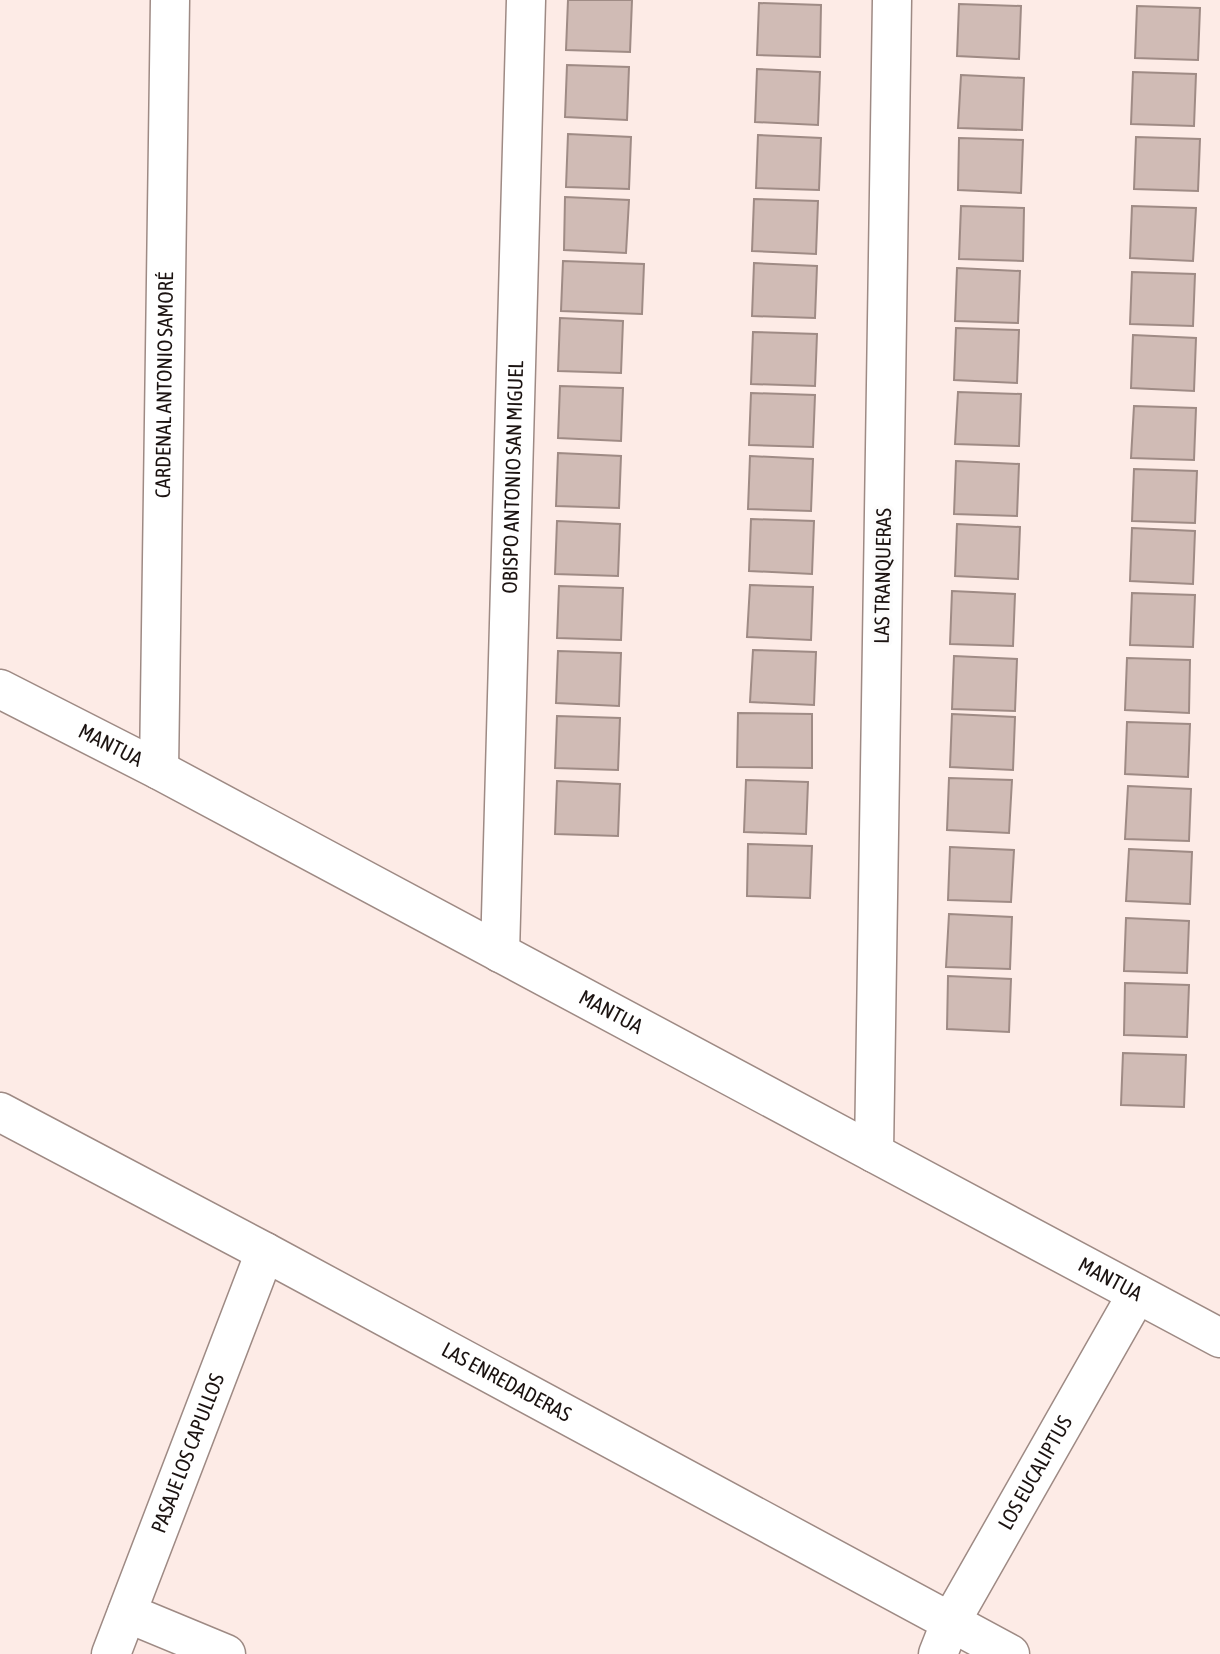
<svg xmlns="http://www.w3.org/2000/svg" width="1220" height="1654" font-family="'Asap Condensed',sans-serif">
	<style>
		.building { fill: #d0bbb5; stroke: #9f8b85; stroke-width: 2 }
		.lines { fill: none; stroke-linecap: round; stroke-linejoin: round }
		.minor-casing { stroke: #9e8a84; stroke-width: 41 }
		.tertiary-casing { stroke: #9e8a84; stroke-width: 41 }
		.minor { stroke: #fff; stroke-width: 38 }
		.tertiary { stroke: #fff; stroke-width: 38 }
		.labels { text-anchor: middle; stroke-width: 7; stroke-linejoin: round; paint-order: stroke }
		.street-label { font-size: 21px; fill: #1b1311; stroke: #fcfcfc }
	</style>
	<rect width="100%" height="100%" fill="#fdebe6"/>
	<g class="building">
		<path d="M568,0H632L630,52L566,50Z"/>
		<path d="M759,3L821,5L820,57L757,55Z"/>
		<path d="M959,4L1021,6L1019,59L957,56Z"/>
		<path d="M1137,6L1200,8L1198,60L1135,58Z"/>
		<path d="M567,65L629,67L627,120L565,117Z"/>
		<path d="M757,69L820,72L818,125L755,122Z"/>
		<path d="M1133,72L1196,74L1194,126L1131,124Z"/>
		<path d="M961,75L1024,78L1022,130L958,128Z"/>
		<path d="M568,134L631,137L629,189L566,187Z"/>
		<path d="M758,135L821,138L819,190L756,188Z"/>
		<path d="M1136,137L1200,139L1198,191L1134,189Z"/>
		<path d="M959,138L1023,140L1021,193L958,190Z"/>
		<path d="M565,197L629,200L626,253L564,250Z"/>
		<path d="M754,199L818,201L816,254L752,251Z"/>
		<path d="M961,206L1024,208L1023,261L959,259Z"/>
		<path d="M1132,206L1196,208L1193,261L1130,258Z"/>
		<path d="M563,261L644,264L642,314L561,311Z"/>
		<path d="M754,263L817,266L815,318L752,316Z"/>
		<path d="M957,268L1020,271L1018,323L955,321Z"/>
		<path d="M1132,272L1195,274L1193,326L1130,324Z"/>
		<path d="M560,318L623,321L621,373L558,371Z"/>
		<path d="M956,328L1019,330L1017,383L954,380Z"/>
		<path d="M753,332L817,334L815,386L751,384Z"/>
		<path d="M1133,335L1196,338L1194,391L1131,388Z"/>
		<path d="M560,386L623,388L621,441L558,438Z"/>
		<path d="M958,392L1021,394L1019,446L955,444Z"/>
		<path d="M751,393L815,395L813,447L749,445Z"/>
		<path d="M1134,406L1196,408L1194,460L1131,458Z"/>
		<path d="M558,453L621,456L619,508L556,506Z"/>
		<path d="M750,456L813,459L811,511L748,509Z"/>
		<path d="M956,461L1019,464L1017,516L954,514Z"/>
		<path d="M1134,469L1197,471L1195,523L1132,521Z"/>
		<path d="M751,519L814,521L812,574L749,571Z"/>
		<path d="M557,521L620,524L618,576L555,574Z"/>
		<path d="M957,524L1020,527L1018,579L955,576Z"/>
		<path d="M1132,528L1195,531L1193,584L1130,581Z"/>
		<path d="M750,585L813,587L811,640L747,637Z"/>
		<path d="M559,586L623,588L621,640L557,638Z"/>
		<path d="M952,591L1015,594L1013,646L950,644Z"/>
		<path d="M1132,593L1195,595L1193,647L1130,645Z"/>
		<path d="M753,650L816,652L814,705L750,702Z"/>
		<path d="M558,651L621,653L619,706L556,703Z"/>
		<path d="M954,656L1017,659L1015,711L952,709Z"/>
		<path d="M1127,658L1190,660L1189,713L1125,710Z"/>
		<path d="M738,713L812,714V768L737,767Z"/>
		<path d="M952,714L1015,717L1013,770L950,767Z"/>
		<path d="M557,716L620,718L618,770L555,768Z"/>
		<path d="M1127,722L1190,724L1188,777L1125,774Z"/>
		<path d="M949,778L1012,780L1009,833L947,830Z"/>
		<path d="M746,780L808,782L806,834L744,832Z"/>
		<path d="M557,781L620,784L618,836L555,834Z"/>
		<path d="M1128,786L1191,789L1189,841L1125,839Z"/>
		<path d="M748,844L812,846L810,898L747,896Z"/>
		<path d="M950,847L1014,850L1011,902L948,900Z"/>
		<path d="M1129,849L1192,852L1190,904L1126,901Z"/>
		<path d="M949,914L1012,917L1010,969L946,967Z"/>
		<path d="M1126,918L1189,921L1187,973L1124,971Z"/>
		<path d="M948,976L1011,979L1009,1032L947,1029Z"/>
		<path d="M1125,983L1189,985L1187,1037L1124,1035Z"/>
		<path d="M1123,1053L1186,1055L1184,1107L1121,1105Z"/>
	</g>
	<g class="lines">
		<defs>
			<g id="minor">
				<path id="s1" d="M0,689L159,770L874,1153"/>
				<path id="s2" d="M159,770L170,0"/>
				<path id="s3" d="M500,953L526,0"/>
				<path id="s4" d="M0,1112L265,1252L1010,1654"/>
				<path d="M127,1613L226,1654"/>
				<path id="s5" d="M111,1654L265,1252"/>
				<path id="s6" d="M938,1654L951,1621L1137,1294"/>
			</g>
			<g id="tertiary">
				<path id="s7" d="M892,0L874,1153L1220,1338"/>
			</g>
		</defs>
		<use href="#minor" class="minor-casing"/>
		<use href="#tertiary" class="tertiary-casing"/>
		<use href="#minor" class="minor"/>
		<use href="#tertiary" class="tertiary"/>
	</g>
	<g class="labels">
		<g class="street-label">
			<text dy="7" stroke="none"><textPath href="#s2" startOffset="385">CARDENAL ANTONIO SAMORÉ</textPath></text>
			<text dy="7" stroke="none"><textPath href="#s3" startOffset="476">OBISPO ANTONIO SAN MIGUEL</textPath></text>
			<text transform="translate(883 576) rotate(-89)" y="7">LAS TRANQUERAS</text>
			<text dy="7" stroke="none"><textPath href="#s1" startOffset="124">MANTUA</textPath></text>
			<text dy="7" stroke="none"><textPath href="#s1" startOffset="691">MANTUA</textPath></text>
			<text dy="7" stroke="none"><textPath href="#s7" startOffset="1421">MANTUA</textPath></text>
			<text dy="7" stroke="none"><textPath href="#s4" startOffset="574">LAS ENREDADERAS</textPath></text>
			<text dy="7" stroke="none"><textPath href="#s5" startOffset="215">PASAJE LOS CAPULLOS</textPath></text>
			<text dy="7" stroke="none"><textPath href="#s6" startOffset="206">LOS EUCALIPTUS</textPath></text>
		</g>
	</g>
</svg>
